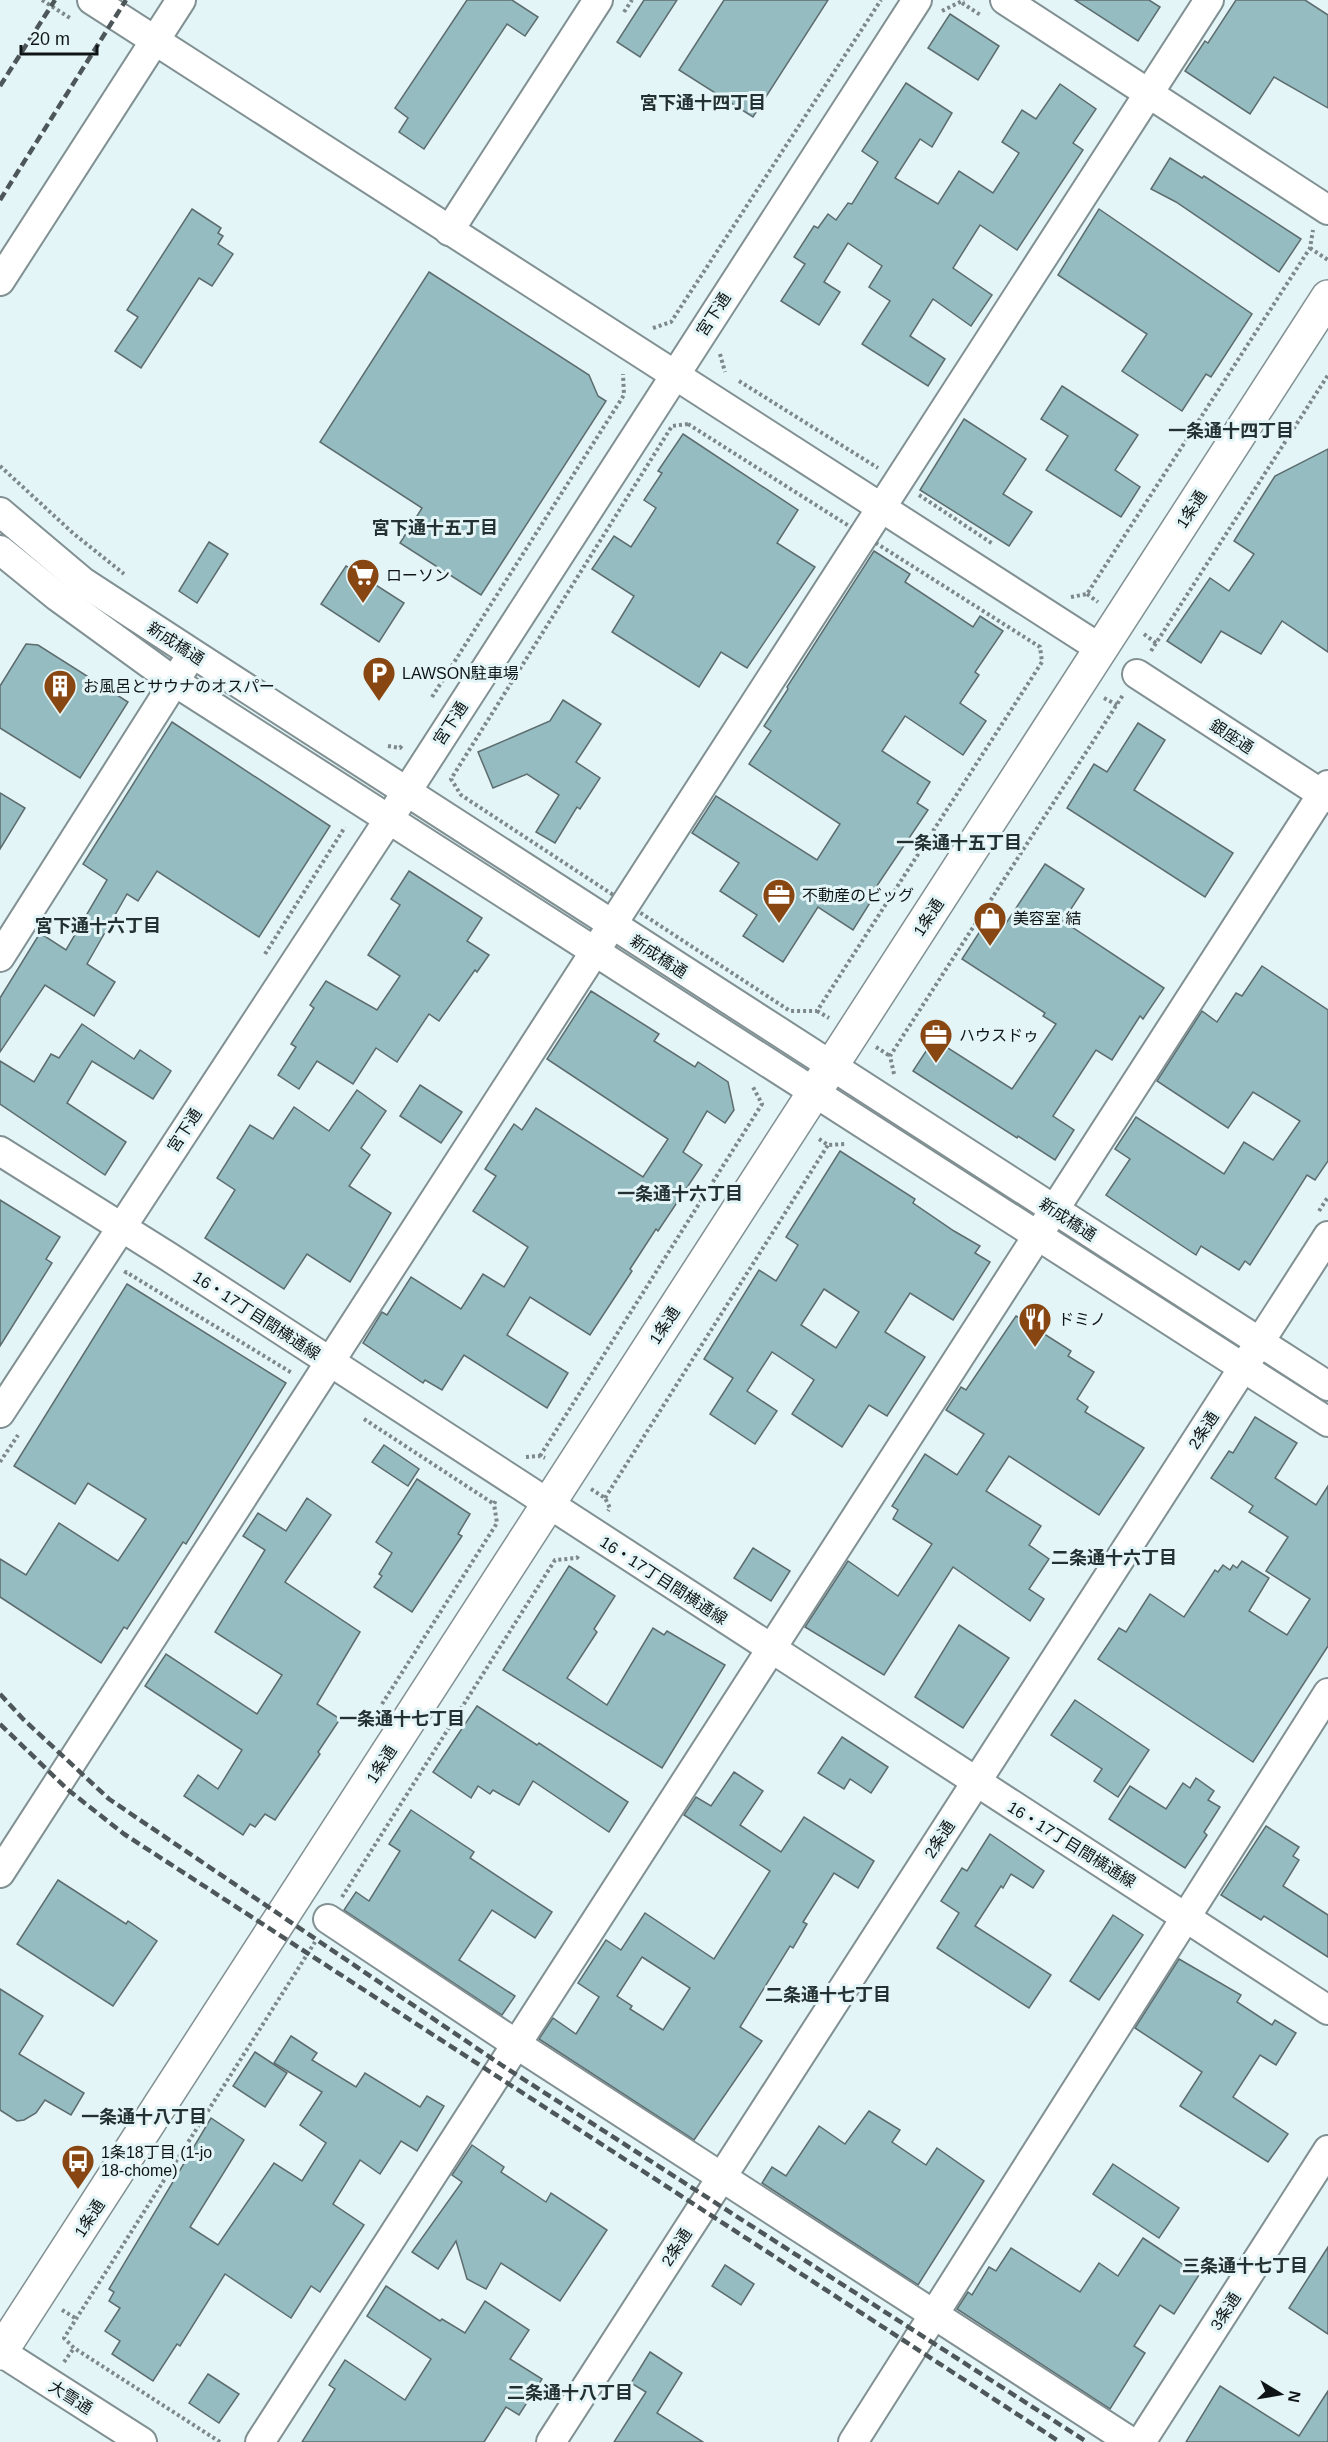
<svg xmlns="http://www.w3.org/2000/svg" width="1328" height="2442" font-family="Arial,'Noto Sans JP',sans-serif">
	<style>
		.building { fill: #95bcc1; stroke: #5d6c6e; stroke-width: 1.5; fill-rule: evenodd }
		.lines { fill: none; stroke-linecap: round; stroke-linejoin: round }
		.minor-casing { stroke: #819092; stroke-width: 32 }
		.major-casing { stroke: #819092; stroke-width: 36 }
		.path { stroke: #7d888a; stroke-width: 4; stroke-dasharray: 3 3; stroke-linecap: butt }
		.minor { stroke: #fff; stroke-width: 28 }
		.major { stroke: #fff; stroke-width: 33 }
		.rail { stroke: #4d5658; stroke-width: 4.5; stroke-dasharray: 9 4.5; stroke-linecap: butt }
		.labels { text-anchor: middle; stroke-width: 6; stroke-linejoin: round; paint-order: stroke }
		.street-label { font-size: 16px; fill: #0f1516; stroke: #e4f5f7 }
		.poi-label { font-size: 16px; fill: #0f1516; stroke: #e4f5f7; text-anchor: start }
		.neighbourhood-label { font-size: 18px; font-weight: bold; fill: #243133; stroke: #e4f5f7 }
	</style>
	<rect width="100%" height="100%" fill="#e4f5f7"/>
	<g class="building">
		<path d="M467,0H512L538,17L525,36L507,24L424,149L399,132L408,118L395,108Z"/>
		<path d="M644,0H677L640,57L617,42Z"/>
		<path d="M724,0H828L753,117L679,70Z"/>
		<path d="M1075,0H1149L1160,7L1138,41Z"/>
		<path d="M1236,0H1305L1328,15V108L1274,77L1250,114L1185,71L1205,41L1208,43Z"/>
		<path d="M950,14L999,46L978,80L928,48Z"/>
		<path d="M906,83L952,113L932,147L920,139L895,178L938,204L959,171L993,193L1019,153L1002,142L1022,110L1036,119L1060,84L1096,109L1073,143L1083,150L1017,250L980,225L953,268L992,295L971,326L933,299L910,336L945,359L928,386L862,344L890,301L869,287L882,266L848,243L824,282L840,292L819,325L781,301L805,264L794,257L814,226L818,228L828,214L836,220L848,203L852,204L878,162L862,151Z"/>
		<path d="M1170,158L1202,178L1204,176L1301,239L1279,272L1176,202L1151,189Z"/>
		<path d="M192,209L221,228L218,233L223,236L218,244L233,254L212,286L199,278L141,368L115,351L138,317L127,310Z"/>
		<path d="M1099,209L1252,314L1211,377L1206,374L1182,411L1122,371L1147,334L1058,275Z"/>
		<path d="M429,272L589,375L598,396L606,401L481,595L400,543L422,508L320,442Z"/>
		<path d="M1062,386L1138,435L1115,470L1140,487L1121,517L1046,470L1068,436L1041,419Z"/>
		<path d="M964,419L1026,459L1003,494L1032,512L1009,546L920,490Z"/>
		<path d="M683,434L798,510L777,543L815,567L747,668L721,652L699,687L612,632L634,596L592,569L614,536L631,547L656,508L644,500L662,473L658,471Z"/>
		<path d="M1328,449V652L1282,621L1261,654L1221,631L1201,663L1167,641L1210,578L1229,591L1254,554L1234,541L1275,476Z"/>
		<path d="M209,542L228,554L197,603L179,591Z"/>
		<path d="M874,551L910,574L905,582L973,627L980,616L1003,631L975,672L979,675L960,703L986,721L963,755L905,716L882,751L930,782L917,803L928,810L870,896L873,898L853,930L818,907L783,962L743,936L757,915L720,891L739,863L692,833L716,796L817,860L840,824L749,764L771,731L764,726L788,689L787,687Z"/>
		<path d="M346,566L404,603L379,642L321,604Z"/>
		<path d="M26,644L38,645L128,702L80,778L0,728V686Z"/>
		<path d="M563,700L601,724L576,762L600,778L580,809L577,807L555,843L536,832L559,795L527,774L493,788L478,752L550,721Z"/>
		<path d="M172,722L330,826L259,937L157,871L138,901L127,894L87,964L115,982L94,1016L45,985L0,1052V998L40,933L66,950L107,880L83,864Z"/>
		<path d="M1138,723L1165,740L1134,790L1233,853L1205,897L1067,808L1094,764L1107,772Z"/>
		<path d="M0,793L25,808L0,849Z"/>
		<path d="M1045,864L1084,889L1063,921L1164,988L1143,1019L1140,1016L1112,1060L1096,1050L1053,1116L1074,1130L1055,1160L1018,1136L1017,1138L913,1071L934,1039L1012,1089L1056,1024L1043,1016L1045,1013L962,959L986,922L1001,931Z"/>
		<path d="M409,871L482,918L467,941L489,955L477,972L475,970L439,1021L429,1014L397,1062L376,1048L353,1084L317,1061L299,1089L278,1075L296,1047L291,1044L314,1008L310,1005L326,981L377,1010L400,976L368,955L400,905L391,899Z"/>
		<path d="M1262,966L1328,1010V1161L1315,1180L1307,1175L1250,1265L1245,1261L1239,1270L1201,1246L1196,1255L1106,1195L1130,1159L1115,1149L1136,1117L1224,1174L1244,1142L1273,1160L1300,1121L1253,1092L1228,1128L1157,1081L1202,1011L1217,1022L1236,993L1242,996Z"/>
		<path d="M591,991L659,1034L654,1041L695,1067L698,1062L728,1082L734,1110L725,1123L707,1111L683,1152L702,1165L658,1231L656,1229L630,1269L632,1271L590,1335L530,1297L507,1335L568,1373L547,1408L464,1355L442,1390L425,1380L423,1383L363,1343L382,1312L387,1315L411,1277L461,1309L483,1274L504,1287L528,1247L473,1211L496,1176L485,1169L514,1124L522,1130L536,1108L643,1177L668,1139L547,1059Z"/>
		<path d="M82,1024L134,1059L140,1050L171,1071L153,1099L92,1061L67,1103L126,1142L105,1175L0,1104V1061L34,1082L51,1054L59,1058Z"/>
		<path d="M420,1085L462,1112L441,1143L400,1116Z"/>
		<path d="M357,1090L386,1111L361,1148L370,1155L349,1186L391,1213L350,1282L307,1254L284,1289L205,1238L235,1190L217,1178L250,1125L273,1139L294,1107L329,1131Z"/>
		<path d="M840,1151L915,1199L913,1203L954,1231L980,1246L975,1253L990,1262L953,1320L910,1293L885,1332L925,1357L887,1416L869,1405L842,1447L792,1414L814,1380L772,1352L747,1391L777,1411L755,1444L710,1414L733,1378L704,1359L759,1270L776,1281L798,1245L786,1237ZM824,1289L859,1312L836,1348L801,1325Z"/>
		<path d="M0,1200L60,1237L46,1259L52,1263L0,1346Z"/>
		<path d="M127,1284L286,1383L186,1544L183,1542L127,1629L124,1627L101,1663L0,1597V1559L26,1575L59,1523L118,1561L146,1519L88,1483L75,1504L14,1466Z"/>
		<path d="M1016,1316L1071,1351L1068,1356L1094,1372L1077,1399L1088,1407L1085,1412L1144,1448L1099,1515L1009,1456L986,1491L1041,1526L1029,1545L1049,1559L1029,1589L1044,1599L1030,1621L953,1567L884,1675L805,1627L848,1561L898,1596L932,1544L893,1519L898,1510L892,1506L925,1454L957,1475L984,1434L946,1410L961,1387L966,1390Z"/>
		<path d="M1255,1417L1297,1443L1275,1478L1316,1505L1328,1486V1646L1253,1762L1098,1659L1119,1628L1126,1632L1150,1594L1184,1617L1215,1570L1218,1572L1223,1565L1230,1570L1233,1565L1237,1568L1242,1561L1269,1578L1249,1611L1287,1635L1310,1599L1266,1571L1288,1537L1249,1512L1253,1506L1211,1478L1229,1451L1233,1453Z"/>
		<path d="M384,1445L419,1469L408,1486L372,1462Z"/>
		<path d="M417,1479L470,1514L458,1534L462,1536L412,1612L374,1587L382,1576L379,1574L392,1553L376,1542Z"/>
		<path d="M307,1498L331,1515L285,1582L360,1632L317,1704L340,1719L318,1752L320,1754L275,1820L265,1814L255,1827L250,1824L243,1835L184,1796L198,1775L218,1789L242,1750L145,1686L166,1654L257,1714L282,1675L215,1632L265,1550L243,1536L258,1513L286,1531Z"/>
		<path d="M753,1548L790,1571L771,1601L734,1578Z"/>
		<path d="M569,1566L615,1596L594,1629L597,1632L567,1678L607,1705L653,1628L664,1635L667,1631L725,1665L662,1768L503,1670Z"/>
		<path d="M959,1625L1009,1658L963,1728L915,1697Z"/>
		<path d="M1075,1700L1149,1750L1118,1797L1094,1781L1102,1769L1051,1735Z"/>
		<path d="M477,1706L537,1745L539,1743L628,1802L609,1832L533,1781L519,1805L493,1790L490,1794L478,1786L471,1798L433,1772Z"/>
		<path d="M842,1737L888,1767L871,1793L850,1779L844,1789L818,1773Z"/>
		<path d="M734,1772L763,1791L740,1825L781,1852L804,1817L874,1861L858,1888L834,1873L803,1922L807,1924L793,1948L790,1946L740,2027L762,2041L694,2140L539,2039L553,2018L576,2034L599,1997L578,1983L606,1940L621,1950L645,1913L714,1959L770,1871L684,1815L696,1797L711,1806ZM642,1957L690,1988L663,2030L630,2009L632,2006L617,1996Z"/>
		<path d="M1196,1778L1214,1791L1208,1800L1220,1807L1204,1832L1207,1835L1185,1868L1109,1819L1130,1786L1166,1809L1183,1783L1190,1788Z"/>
		<path d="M411,1810L474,1852L470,1858L552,1912L535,1938L492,1910L459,1960L515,1996L502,2015L344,1910L356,1892L369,1901L400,1851L389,1844Z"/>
		<path d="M1266,1826L1299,1847L1293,1856L1299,1860L1283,1886L1328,1915V1957L1264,1916L1261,1920L1221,1895Z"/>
		<path d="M990,1834L1044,1871L1033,1888L1011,1874L1003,1888L1001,1886L975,1926L1051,1975L1029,2008L937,1948L959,1913L941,1901L962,1868L967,1871Z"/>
		<path d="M58,1880L126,1924L128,1921L157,1941L113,2006L17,1944Z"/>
		<path d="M1113,1915L1143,1935L1099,2000L1070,1981Z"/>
		<path d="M1179,1959L1241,1995L1237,2002L1272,2025L1275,2020L1296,2033L1276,2065L1260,2055L1233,2097L1288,2134L1268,2162L1180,2106L1202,2072L1135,2028Z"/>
		<path d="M0,1989L43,2016L19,2054L84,2093L71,2115L45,2100L36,2113L24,2120L17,2121L0,2110Z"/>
		<path d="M291,2036L317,2053L312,2060L356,2087L365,2073L420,2107L427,2096L444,2106L417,2151L401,2141L380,2174L360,2160L333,2204L364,2225L320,2292L311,2286L291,2318L225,2274L180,2346L177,2344L153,2381L112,2354L120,2341L105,2331L120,2308L109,2301L114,2292L109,2289L211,2118L244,2140L190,2227L218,2245L274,2163L302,2181L326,2143L300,2125L322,2092L274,2063Z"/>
		<path d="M255,2052L287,2073L265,2107L233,2086Z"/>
		<path d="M869,2111L900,2130L892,2142L926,2165L937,2148L984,2181L918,2285L762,2183L772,2167L786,2176L819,2126L845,2144Z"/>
		<path d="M472,2145L504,2167L501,2172L546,2202L551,2193L607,2230L560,2301L501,2263L486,2289L467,2279L456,2241L438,2269L412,2252L462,2182L452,2175Z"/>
		<path d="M1113,2164L1179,2208L1159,2238L1093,2194Z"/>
		<path d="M1143,2238L1199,2275L1174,2314L1160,2305L1134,2346L1145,2353L1110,2409L957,2309L968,2292L972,2295L989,2267L996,2271L1011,2248L1080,2292L1099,2263L1118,2276Z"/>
		<path d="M1328,2247V2334L1289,2308Z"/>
		<path d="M725,2265L754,2284L741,2305L712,2286Z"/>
		<path d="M386,2286L440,2321L442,2319L465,2333L485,2301L529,2330L510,2359L542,2379L519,2415L506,2407L484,2442H302L335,2389L329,2385L345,2360L405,2400L431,2359L367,2316Z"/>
		<path d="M650,2352L682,2373L657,2413L703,2442H614L646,2392L631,2383Z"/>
		<path d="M208,2374L239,2394L219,2423L189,2403Z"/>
		<path d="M1220,2386L1299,2436L1328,2391V2442H1186Z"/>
	</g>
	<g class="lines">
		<defs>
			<g id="minor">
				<path d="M92,0L1101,649"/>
				<path d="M1005,0L1328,210"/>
				<path d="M449,231L598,0"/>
				<path d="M0,281L181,0"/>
				<path d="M0,512L83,582L192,653L1328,1386"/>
				<path d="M0,550L58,597L175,682L1328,1422"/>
				<path d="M1137,674L1328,798"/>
				<path d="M0,957L185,665"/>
				<path d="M0,1151L169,1257L1328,2010"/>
				<path d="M0,1413L389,819L917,0"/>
				<path d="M0,1873L1209,0"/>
				<path d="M328,1919L516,2044L1131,2442"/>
				<path d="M1,2352L142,2442"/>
				<path d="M260,2442L1328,785"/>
				<path d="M551,2442L1328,1236"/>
				<path d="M853,2442L1328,1693"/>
				<path d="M1141,2442L1328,2150"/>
			</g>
			<path id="major" d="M0,2353L1328,297"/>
		</defs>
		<use href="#minor" class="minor-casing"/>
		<use href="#major" class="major-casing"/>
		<g class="path">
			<path d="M42,0L70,18"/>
			<path d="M962,3L982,16"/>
			<path d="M942,11L964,0"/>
			<path d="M624,12L632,0"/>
			<path d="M1310,248L1328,260"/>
			<path d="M653,328L671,322L881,0"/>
			<path d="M720,354L725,372"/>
			<path d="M739,381L878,468"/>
			<path d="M688,424L1040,647L1042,662L817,1011H790L461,795L451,779L672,426Z"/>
			<path d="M0,466L74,534L124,574"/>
			<path d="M919,495L993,544"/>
			<path d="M1087,594L1098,602"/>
			<path d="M1071,597L1087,594L1310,248L1313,230"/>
			<path d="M1144,634L1156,643"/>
			<path d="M1151,651L1328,375"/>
			<path d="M432,697L624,395L623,374"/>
			<path d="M1104,698L1117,705"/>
			<path d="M388,746L400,748L403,744"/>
			<path d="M265,954L345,827"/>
			<path d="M817,1011L829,1018"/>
			<path d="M876,1047L890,1056"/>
			<path d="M894,1074L890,1056L1123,695"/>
			<path d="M819,1139L828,1145L845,1144"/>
			<path d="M1319,1211L1328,1197"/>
			<path d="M125,1274L126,1272L292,1373"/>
			<path d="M364,1419L494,1504"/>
			<path d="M540,1456L762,1104L753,1087"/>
			<path d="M526,1457L540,1456L545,1458"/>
			<path d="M0,1462L18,1435"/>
			<path d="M591,1489L605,1498L610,1508L608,1511"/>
			<path d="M605,1498L828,1145"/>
			<path d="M382,1704L497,1523L494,1504L496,1500"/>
			<path d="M342,1897L555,1560L577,1558L579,1555"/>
			<path d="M62,2310L77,2319"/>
			<path d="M64,2362L74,2348"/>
			<path d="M220,2442L74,2348L64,2338L315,1942"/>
		</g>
		<use href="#minor" class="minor"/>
		<use href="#major" class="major"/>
		<g class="rail">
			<path d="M0,86L55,0"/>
			<path d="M0,200L126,0"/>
			<path d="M0,1694L23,1719L109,1799L503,2066L1087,2442"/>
			<path d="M0,1724L67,1789L124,1834L1060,2442"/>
		</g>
	</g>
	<defs>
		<symbol id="supermarket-pin" viewBox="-11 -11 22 30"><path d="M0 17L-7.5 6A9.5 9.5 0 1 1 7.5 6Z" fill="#884712" stroke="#e4f5f7"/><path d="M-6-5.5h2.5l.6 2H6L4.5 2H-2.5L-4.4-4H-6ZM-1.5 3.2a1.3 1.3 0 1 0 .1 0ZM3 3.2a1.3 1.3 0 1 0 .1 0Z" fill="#fff"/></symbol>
		<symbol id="parking-pin" viewBox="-11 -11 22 30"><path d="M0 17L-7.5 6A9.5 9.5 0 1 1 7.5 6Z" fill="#884712" stroke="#e4f5f7"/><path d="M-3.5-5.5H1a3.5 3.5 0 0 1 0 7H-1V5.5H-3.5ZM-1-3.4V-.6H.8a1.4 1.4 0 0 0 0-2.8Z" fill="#fff"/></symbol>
		<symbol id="building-pin" viewBox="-11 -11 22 30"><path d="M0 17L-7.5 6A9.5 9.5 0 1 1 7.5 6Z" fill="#884712" stroke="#e4f5f7"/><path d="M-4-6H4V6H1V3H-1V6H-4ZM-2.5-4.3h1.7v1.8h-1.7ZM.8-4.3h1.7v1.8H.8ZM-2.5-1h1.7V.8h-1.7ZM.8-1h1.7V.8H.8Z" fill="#fff"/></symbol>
		<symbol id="office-pin" viewBox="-11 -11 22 30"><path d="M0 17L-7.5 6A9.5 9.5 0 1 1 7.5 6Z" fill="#884712" stroke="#e4f5f7"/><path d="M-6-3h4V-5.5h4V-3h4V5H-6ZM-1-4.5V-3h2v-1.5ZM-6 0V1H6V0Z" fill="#fff"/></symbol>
		<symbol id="shop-pin" viewBox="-11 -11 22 30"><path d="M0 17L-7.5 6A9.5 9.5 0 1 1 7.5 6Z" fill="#884712" stroke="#e4f5f7"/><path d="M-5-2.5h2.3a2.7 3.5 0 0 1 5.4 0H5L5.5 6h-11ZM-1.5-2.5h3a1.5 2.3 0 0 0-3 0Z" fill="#fff"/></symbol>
		<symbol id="restaurant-pin" viewBox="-11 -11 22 30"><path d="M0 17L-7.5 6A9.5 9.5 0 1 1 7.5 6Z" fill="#884712" stroke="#e4f5f7"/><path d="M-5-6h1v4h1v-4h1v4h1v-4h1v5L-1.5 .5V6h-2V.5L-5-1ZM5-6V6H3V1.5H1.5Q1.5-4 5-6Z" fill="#fff"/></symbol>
		<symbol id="bus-pin" viewBox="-11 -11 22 30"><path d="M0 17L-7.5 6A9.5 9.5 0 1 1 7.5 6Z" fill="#884712" stroke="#e4f5f7"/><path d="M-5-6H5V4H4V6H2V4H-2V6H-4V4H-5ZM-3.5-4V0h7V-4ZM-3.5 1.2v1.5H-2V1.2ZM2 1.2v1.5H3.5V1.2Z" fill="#fff"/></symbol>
	</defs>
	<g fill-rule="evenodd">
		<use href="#supermarket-pin" x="344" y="556" width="38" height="52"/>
		<use href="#parking-pin" x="360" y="654" width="38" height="52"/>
		<use href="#building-pin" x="41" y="667" width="38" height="52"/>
		<use href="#office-pin" x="760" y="876" width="38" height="52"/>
		<use href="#shop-pin" x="971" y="899" width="38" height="52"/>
		<use href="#office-pin" x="917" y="1016" width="38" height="52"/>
		<use href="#restaurant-pin" x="1016" y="1300" width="38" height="52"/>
		<use href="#bus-pin" x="59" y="2142" width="38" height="52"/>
	</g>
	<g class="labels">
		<g class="street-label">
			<text transform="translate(713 314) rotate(-57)" y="6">宮下通</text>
			<text transform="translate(1191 509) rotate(-57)" y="6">1条通</text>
			<text transform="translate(176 643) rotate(33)" y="6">新成橋通</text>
			<text transform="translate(450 723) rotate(-57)" y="6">宮下通</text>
			<text transform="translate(1232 736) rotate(33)" y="6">銀座通</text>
			<text transform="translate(928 917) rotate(-57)" y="6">1条通</text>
			<text transform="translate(659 956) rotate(33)" y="6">新成橋通</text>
			<text transform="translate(184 1130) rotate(-57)" y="6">宮下通</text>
			<text transform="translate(1068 1219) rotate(33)" y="6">新成橋通</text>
			<text transform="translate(257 1315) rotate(33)" y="6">16・17丁目間横通線</text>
			<text transform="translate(664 1325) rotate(-57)" y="6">1条通</text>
			<text transform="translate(1203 1430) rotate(-57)" y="6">2条通</text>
			<text transform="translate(664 1580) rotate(33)" y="6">16・17丁目間横通線</text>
			<text transform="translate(381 1764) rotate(-57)" y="6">1条通</text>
			<text transform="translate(939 1839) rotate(-57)" y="6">2条通</text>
			<text transform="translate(1072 1844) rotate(32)" y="6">16・17丁目間横通線</text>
			<text transform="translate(89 2218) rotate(-57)" y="6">1条通</text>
			<text transform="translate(676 2247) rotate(-57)" y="6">2条通</text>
			<text transform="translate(1225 2311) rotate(-57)" y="6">3条通</text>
			<text transform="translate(71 2397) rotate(32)" y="6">大雪通</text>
		</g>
		<g class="poi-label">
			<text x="386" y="581">ローソン</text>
			<text x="402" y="679">LAWSON駐車場</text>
			<text x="83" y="692">お風呂とサウナのオスパー</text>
			<text x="802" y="901">不動産のビッグ</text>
			<text x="1013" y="924">美容室 結</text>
			<text x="959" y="1041">ハウスドゥ</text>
			<text x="1058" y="1325">ドミノ</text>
			<text x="101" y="2158">1条18丁目 (1-jo<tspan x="101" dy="18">18-chome)</tspan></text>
		</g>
		<g class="neighbourhood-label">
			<text x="703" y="109">宮下通十四丁目</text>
			<text x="1231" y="437">一条通十四丁目</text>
			<text x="435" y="534">宮下通十五丁目</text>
			<text x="959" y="849">一条通十五丁目</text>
			<text x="98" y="932">宮下通十六丁目</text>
			<text x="680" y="1200">一条通十六丁目</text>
			<text x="1114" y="1564">二条通十六丁目</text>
			<text x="402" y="1725">一条通十七丁目</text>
			<text x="828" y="2001">二条通十七丁目</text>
			<text x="144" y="2123">一条通十八丁目</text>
			<text x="1245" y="2272">三条通十七丁目</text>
			<text x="570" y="2399">二条通十八丁目</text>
		</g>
	</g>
	<g transform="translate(1280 2394) rotate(101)" stroke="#e4f5f7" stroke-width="4.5" paint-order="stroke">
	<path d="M0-4.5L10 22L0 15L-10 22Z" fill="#0f1516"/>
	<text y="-9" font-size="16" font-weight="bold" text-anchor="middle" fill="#0f1516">N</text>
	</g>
	<path d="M21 45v9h76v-9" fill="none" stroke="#0f1516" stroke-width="3"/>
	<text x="30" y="45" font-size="18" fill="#0f1516" stroke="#e4f5f7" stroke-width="4.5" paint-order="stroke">20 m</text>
</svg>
